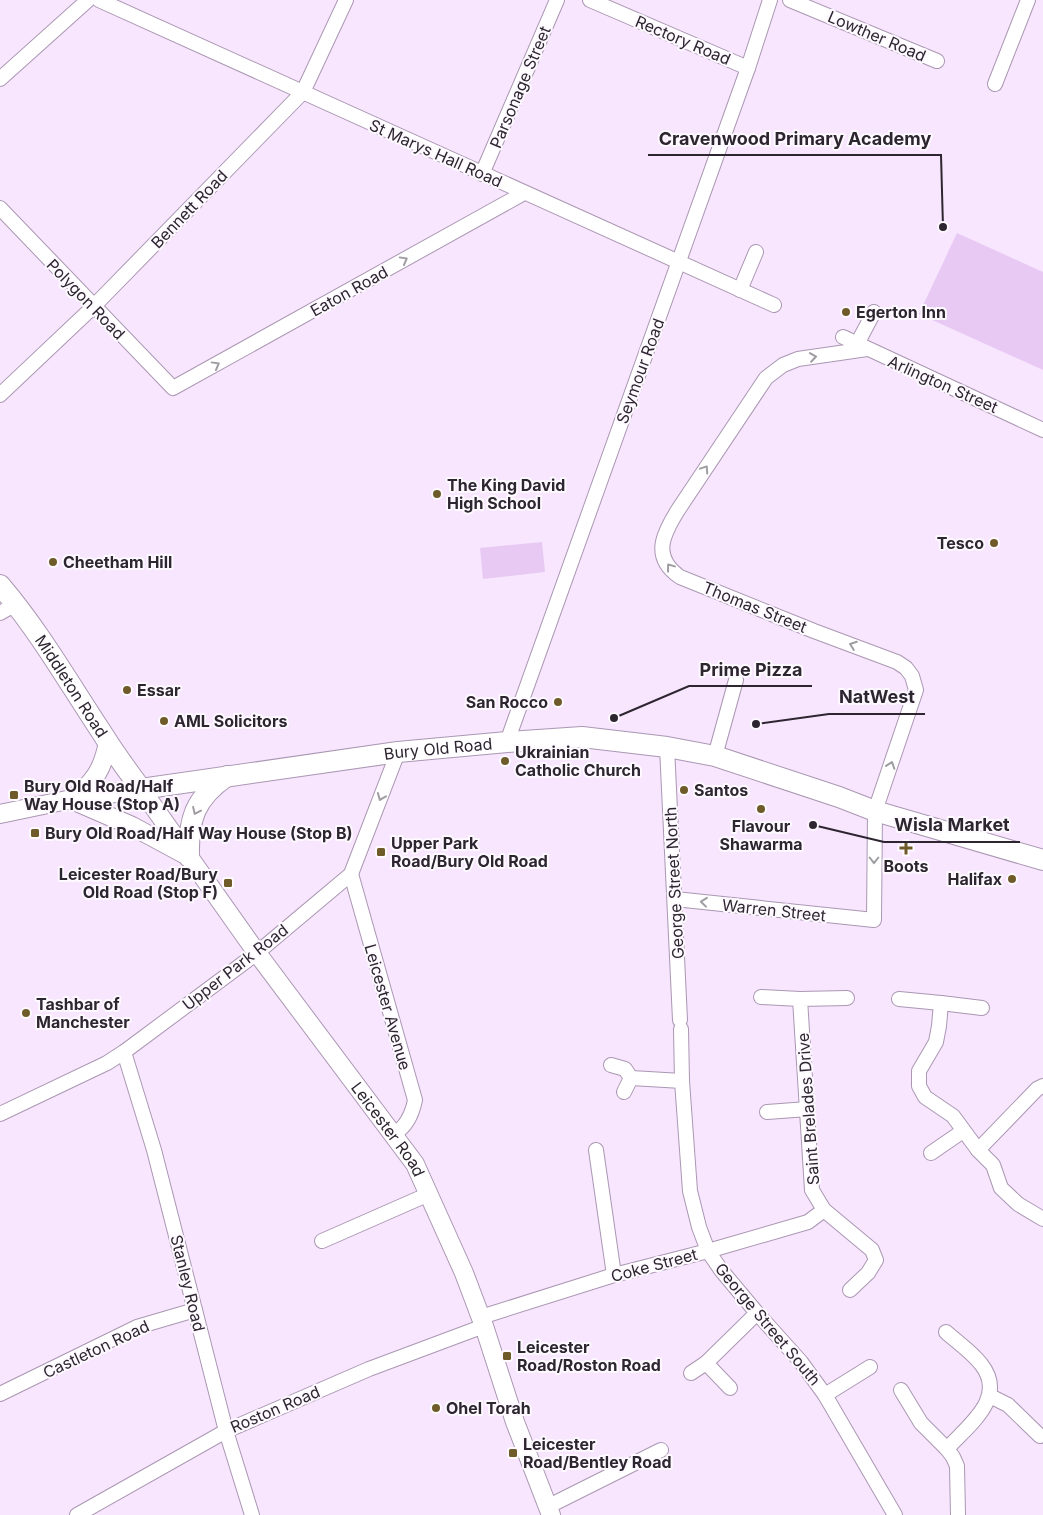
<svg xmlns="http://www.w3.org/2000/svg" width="1043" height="1515" font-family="Inter,sans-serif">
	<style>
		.green { fill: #e8c9f4 }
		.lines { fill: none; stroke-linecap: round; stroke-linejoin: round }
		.minor-casing { stroke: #ab97b3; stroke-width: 16 }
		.major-casing { stroke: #ab97b3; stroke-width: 20 }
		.highway-casing { stroke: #ab97b3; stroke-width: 22 }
		.minor { stroke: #fff; stroke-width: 14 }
		.major { stroke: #fff; stroke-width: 18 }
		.highway { stroke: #fff; stroke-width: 20 }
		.oneway { stroke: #a09da2 }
		.poi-dot { fill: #6e5b29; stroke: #fdf9ff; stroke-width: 2 }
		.labels { text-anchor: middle; stroke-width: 4; stroke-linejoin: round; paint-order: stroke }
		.street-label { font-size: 16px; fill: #2d2530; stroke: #fdf9ff }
		.poi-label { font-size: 16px; font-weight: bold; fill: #2d2530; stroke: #fdf9ff; text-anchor: start }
		.leader { fill: none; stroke: #2d2530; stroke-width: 2 }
		.callout-dot { fill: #2d2530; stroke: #fdf9ff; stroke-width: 2 }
		.callout-label { font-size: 18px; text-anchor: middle; font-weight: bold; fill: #2d2530; stroke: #fdf9ff; stroke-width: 4; stroke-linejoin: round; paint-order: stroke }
	</style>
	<rect width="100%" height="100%" fill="#f7e6fe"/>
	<g class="green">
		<path d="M957,233L1043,272V370L919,314Z"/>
		<path d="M542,542L545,572L483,579L480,548Z"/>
	</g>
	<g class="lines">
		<defs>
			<g id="minor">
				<path d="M99,0L774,305"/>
				<path d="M590,0L748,68"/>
				<path d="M790,0L937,61"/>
				<path d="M0,79L88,0"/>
				<path d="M995,84L1028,0"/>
				<path d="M482,174L557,0"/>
				<path d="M0,208L173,388L524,193"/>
				<path d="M740,290L756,252"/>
				<path d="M843,337L1043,430"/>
				<path d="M857,344L874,312"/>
				<path d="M0,395L93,307L303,92L346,0"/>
				<path d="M0,613L16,604"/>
				<path d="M507,742L748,68L770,0"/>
				<path d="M667,747L680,1020"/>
				<path d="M715,756L736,680"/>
				<path d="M351,874L415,1100C412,1115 406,1127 394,1134"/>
				<path d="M675,899L874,920L875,811L916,690L912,676L906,668L897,662L814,631L680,577C651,557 663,534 678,510L766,378L783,365L798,359L867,349"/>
				<path d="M761,997L800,999"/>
				<path d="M847,998L800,999L812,1190L824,1210L872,1250L876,1260L868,1273L850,1290"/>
				<path d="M899,999L941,1003L939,1026L936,1042L919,1071V1086L925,1097L953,1116L978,1150"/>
				<path d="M941,1003L982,1008"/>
				<path d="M681,1029L682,1081L690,1191L699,1227L708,1251L721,1270L757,1313L801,1362L825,1395L895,1515"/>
				<path d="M124,1052L154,1150L226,1431L252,1515"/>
				<path d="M611,1065L625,1069L631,1078L682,1081"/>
				<path d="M1043,1086L1037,1089L978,1150L993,1165L1001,1188L1018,1204L1043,1219"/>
				<path d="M624,1092L631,1078"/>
				<path d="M767,1112L808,1109"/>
				<path d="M0,1114L107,1063L124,1052L257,953L351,874L398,752"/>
				<path d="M596,1150L614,1275"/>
				<path d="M931,1153L963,1131"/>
				<path d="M322,1241L429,1194"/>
				<path d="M481,1317L614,1275L708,1251L808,1222L824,1210"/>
				<path d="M946,1332C957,1342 972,1352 981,1364C1008,1398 968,1425 947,1449L953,1457L957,1466L958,1515"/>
				<path d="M691,1373L706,1363"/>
				<path d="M730,1388L706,1363L757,1313"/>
				<path d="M901,1390L921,1423L947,1449"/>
				<path d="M0,1394L137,1327L195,1310"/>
				<path d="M825,1395L870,1367"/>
				<path d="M990,1396L1008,1405L1040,1436"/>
				<path d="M547,1507L661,1450"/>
				<path d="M77,1515L226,1431L369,1369L484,1326"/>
			</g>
			<g id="major">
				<path d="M72,799C94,783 103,769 108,742"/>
				<path d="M72,800L132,826L184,854"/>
				<path id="s1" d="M0,814L67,800L141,789L257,953L415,1164L464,1273L484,1326L515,1422L551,1515"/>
			</g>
			<g id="highway">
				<path id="s2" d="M0,585C40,632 70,685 104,736C115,754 128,771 141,789L398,752L507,742L582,737L667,747L715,756L839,797L875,811L1043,860"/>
				<path d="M189,857C188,819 195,798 227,776"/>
			</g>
		</defs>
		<use href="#minor" class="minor-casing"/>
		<use href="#major" class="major-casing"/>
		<use href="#highway" class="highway-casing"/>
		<use href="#minor" class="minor"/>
		<use href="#major" class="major"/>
		<use href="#highway" class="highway"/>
	</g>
	<defs><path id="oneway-chevron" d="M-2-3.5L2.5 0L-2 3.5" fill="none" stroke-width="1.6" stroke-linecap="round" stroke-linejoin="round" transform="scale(1.25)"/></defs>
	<g class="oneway">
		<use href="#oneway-chevron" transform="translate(404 260) rotate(-29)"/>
		<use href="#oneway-chevron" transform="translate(813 357) rotate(-8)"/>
		<use href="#oneway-chevron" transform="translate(216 365) rotate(-29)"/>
		<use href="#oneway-chevron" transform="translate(705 469) rotate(-56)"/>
		<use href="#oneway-chevron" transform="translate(670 567) rotate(-127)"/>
		<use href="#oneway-chevron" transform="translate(853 645) rotate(-160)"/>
		<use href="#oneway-chevron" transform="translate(891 765) rotate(-71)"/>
		<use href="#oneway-chevron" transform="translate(381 797) rotate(112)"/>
		<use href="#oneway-chevron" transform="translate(196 811) rotate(115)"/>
		<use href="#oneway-chevron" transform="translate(874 860) rotate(90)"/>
		<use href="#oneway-chevron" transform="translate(704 902) rotate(-174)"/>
	</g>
	<g class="poi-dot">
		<circle cx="846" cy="312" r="5"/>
		<circle cx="437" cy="494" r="5"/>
		<circle cx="994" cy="543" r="5"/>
		<circle cx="53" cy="562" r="5"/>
		<circle cx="127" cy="690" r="5"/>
		<circle cx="558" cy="702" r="5"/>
		<circle cx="164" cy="721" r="5"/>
		<circle cx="505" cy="761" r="5"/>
		<circle cx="684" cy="790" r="5"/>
		<rect x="9" y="790" width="10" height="10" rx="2.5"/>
		<circle cx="761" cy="809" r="5"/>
		<rect x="30" y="828" width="10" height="10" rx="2.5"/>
		<path d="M903.5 840.5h5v5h5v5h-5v5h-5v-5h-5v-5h5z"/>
		<rect x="376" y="847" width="10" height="10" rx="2.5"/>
		<circle cx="1012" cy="879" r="5"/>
		<rect x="223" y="878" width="10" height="10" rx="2.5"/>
		<circle cx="26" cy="1013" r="5"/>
		<rect x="502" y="1351" width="10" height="10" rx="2.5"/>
		<circle cx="436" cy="1408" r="5"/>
		<rect x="508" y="1448" width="10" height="10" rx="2.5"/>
	</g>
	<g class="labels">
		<g class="street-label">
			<text transform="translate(877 36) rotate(23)" y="6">Lowther Road</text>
			<text transform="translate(683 40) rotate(23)" y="6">Rectory Road</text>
			<text transform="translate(520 87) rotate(-67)" y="6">Parsonage Street</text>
			<text transform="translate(436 153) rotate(24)" y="6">St Marys Hall Road</text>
			<text transform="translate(189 209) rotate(-46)" y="6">Bennett Road</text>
			<text transform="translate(349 291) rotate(-29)" y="6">Eaton Road</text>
			<text transform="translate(86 299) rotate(46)" y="6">Polygon Road</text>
			<text transform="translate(640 371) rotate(-70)" y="6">Seymour Road</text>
			<text transform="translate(943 384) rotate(24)" y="6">Arlington Street</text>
			<text transform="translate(755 607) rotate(22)" y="6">Thomas Street</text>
			<text dy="6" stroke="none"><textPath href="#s2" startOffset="124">Middleton Road</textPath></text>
			<text dy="6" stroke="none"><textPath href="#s2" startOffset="548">Bury Old Road</textPath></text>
			<text transform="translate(674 883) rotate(-93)" y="6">George Street North</text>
			<text transform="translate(774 910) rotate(6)" y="6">Warren Street</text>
			<text transform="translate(235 967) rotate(-38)" y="6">Upper Park Road</text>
			<text transform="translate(388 1007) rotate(74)" y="6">Leicester Avenue</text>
			<text transform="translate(808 1109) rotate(-94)" y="6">Saint Brelades Drive</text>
			<text dy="6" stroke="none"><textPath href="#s1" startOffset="564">Leicester Road</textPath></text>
			<text transform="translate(654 1265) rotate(-15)" y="6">Coke Street</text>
			<text transform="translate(188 1283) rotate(76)" y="6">Stanley Road</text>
			<text transform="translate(768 1324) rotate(50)" y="6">George Street South</text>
			<text transform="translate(96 1349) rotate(-25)" y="6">Castleton Road</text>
			<text transform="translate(275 1409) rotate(-23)" y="6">Roston Road</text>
		</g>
		<g class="poi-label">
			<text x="856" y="318">Egerton Inn</text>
			<text x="447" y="491">The King David<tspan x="447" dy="18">High School</tspan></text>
			<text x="984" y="549" text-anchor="end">Tesco</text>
			<text x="63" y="568">Cheetham Hill</text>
			<text x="137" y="696">Essar</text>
			<text x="548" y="708" text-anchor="end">San Rocco</text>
			<text x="174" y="727">AML Solicitors</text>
			<text x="515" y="758">Ukrainian<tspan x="515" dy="18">Catholic Church</tspan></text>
			<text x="24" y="792">Bury Old Road/Half<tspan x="24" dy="18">Way House (Stop A)</tspan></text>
			<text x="694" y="796">Santos</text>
			<text x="761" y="832" text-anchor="middle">Flavour<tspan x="761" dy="18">Shawarma</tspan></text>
			<text x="45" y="839">Bury Old Road/Half Way House (Stop B)</text>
			<text x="391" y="849">Upper Park<tspan x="391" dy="18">Road/Bury Old Road</tspan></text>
			<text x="906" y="872" text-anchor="middle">Boots</text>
			<text x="218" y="880" text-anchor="end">Leicester Road/Bury<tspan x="218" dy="18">Old Road (Stop F)</tspan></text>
			<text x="1002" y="885" text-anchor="end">Halifax</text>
			<text x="36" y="1010">Tashbar of<tspan x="36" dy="18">Manchester</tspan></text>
			<text x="517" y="1353">Leicester<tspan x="517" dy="18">Road/Roston Road</tspan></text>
			<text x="446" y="1414">Ohel Torah</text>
			<text x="523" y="1450">Leicester<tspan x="523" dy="18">Road/Bentley Road</tspan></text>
		</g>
	</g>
	<path class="leader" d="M943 227L941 155H648M614 718L689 686H812M756 724L829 714H925M813 825L884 842H1020"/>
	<g class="callout-dot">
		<circle cx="943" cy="227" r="5"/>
		<circle cx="614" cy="718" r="5"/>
		<circle cx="756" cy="724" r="5"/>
		<circle cx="813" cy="825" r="5"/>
	</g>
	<g class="callout-label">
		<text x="795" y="145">Cravenwood Primary Academy</text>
		<text x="751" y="676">Prime Pizza</text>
		<text x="877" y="703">NatWest</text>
		<text x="952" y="831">Wisla Market</text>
	</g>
</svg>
